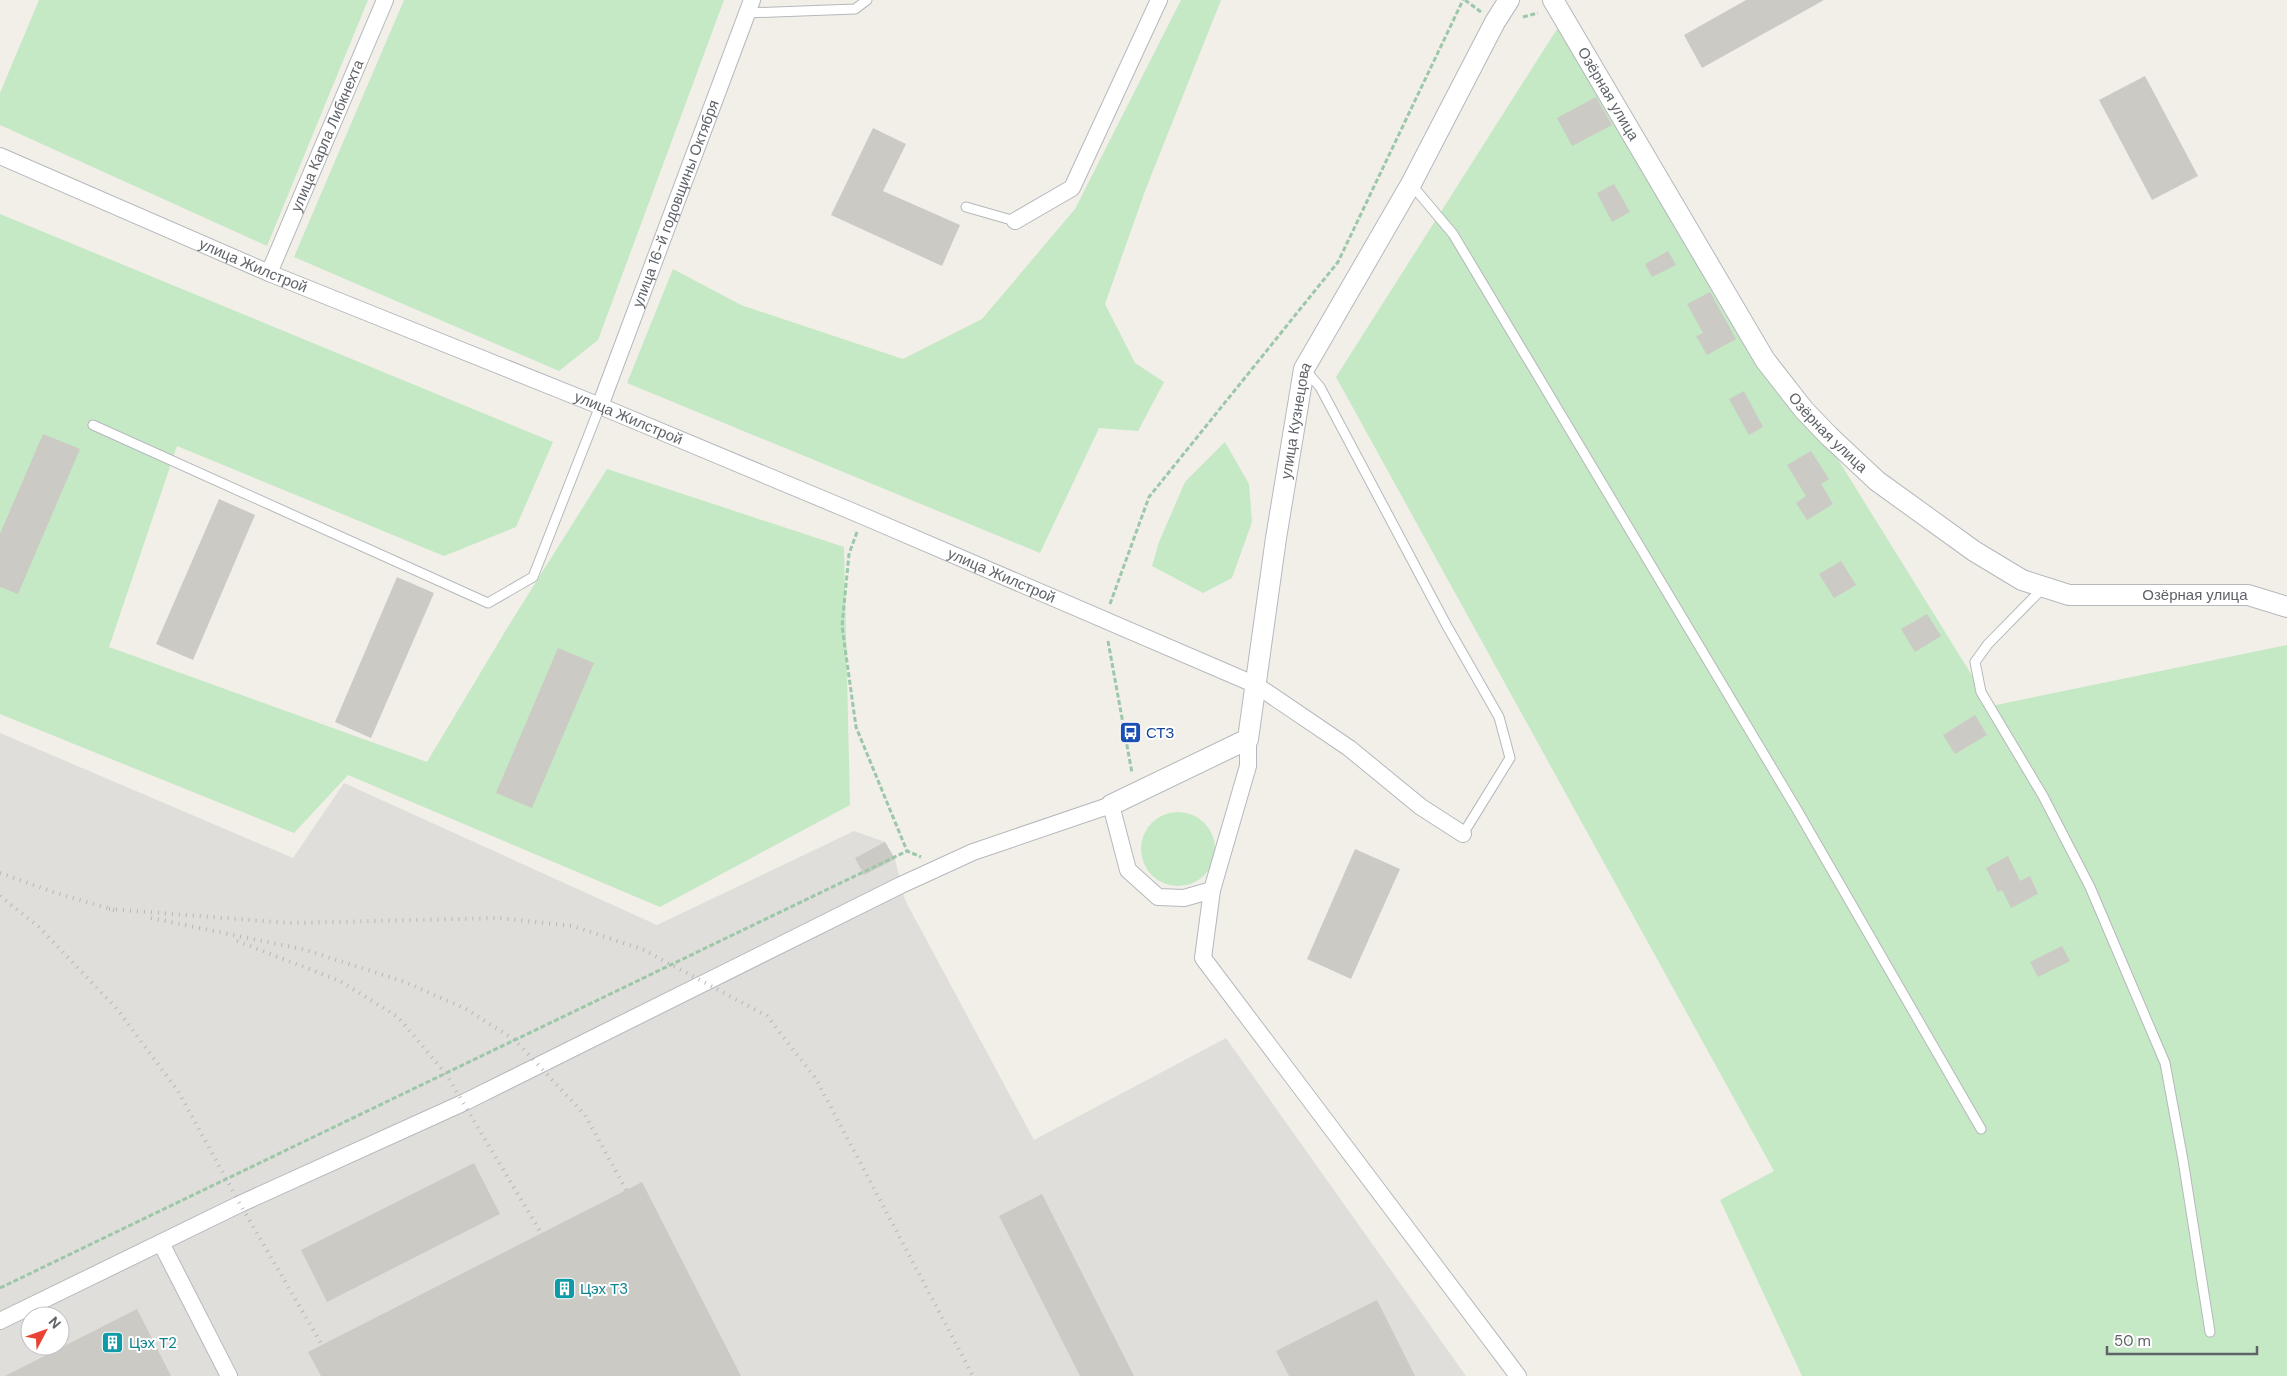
<svg xmlns="http://www.w3.org/2000/svg" width="2287" height="1376" font-family="'DM Sans',sans-serif">
	<style>
		.industrial { fill: #e0deda; fill-rule: evenodd }
		.green { fill: #c5e8c5 }
		.building { fill: #cccac5 }
		.lines { fill: none; stroke-linecap: round; stroke-linejoin: round }
		.service-casing { stroke: #b5b8bc; stroke-width: 11 }
		.minor-casing { stroke: #b5b8bc; stroke-width: 18 }
		.tertiary-casing { stroke: #b5b8bc; stroke-width: 22 }
		.path { stroke: #9cc7a9; stroke-width: 3; stroke-dasharray: 5 2.5; stroke-linecap: butt }
		.service { stroke: #fff; stroke-width: 9 }
		.minor { stroke: #fff; stroke-width: 16 }
		.tertiary { stroke: #fff; stroke-width: 20 }
		.rail { stroke: #b6b7b8; stroke-width: 4; stroke-dasharray: 1 6; stroke-linecap: butt }
		.labels { text-anchor: middle; stroke-width: 4; stroke-linejoin: round; paint-order: stroke }
		.street-label { font-size: 15px; fill: #5f6368; stroke: #fff }
		.transit-label { font-size: 15px; fill: #164399; stroke: #fff; text-anchor: start }
		.culture-label { font-size: 15px; fill: #0d838f; stroke: #fff; text-anchor: start }
	</style>
	<rect width="100%" height="100%" fill="#f1efe8"/>
	<path class="industrial" d="M0,733L293,858L344,783L657,925L854,831L885,842L895,859L905,900L1034,1140L1226,1038L1466,1376H0ZM30,1316H60V1346H30Z"/>
	<g class="green">
		<path d="M39,0H368L267,246L0,125V93Z"/>
		<path d="M404,0H724L598,340L559,371L294,257Z"/>
		<path d="M1181,0H1221L1145,191L1105,304L1135,363L1164,382L1138,431L1099,428L1040,553L627,383L673,269L741,305L903,359L982,319L1075,209Z"/>
		<path d="M1564,18L1991,706L2287,645V1376H1802L1720,1200L1774,1171L1336,377Z"/>
		<path d="M0,214L553,442L516,527L444,556L177,446L109,647L427,762L509,625L607,469L844,547L850,805L660,907L348,775L294,833L0,714Z"/>
		<path d="M1225,442L1249,484L1252,522L1232,578L1203,593L1152,566L1159,542L1185,482Z"/>
		<circle cx="1178" cy="849" r="37"/>
	</g>
	<g class="building">
		<path d="M1746,0H1824L1702,68L1684,35Z"/>
		<path d="M2145,76L2198,176L2152,200L2099,100Z"/>
		<path d="M1596,97L1612,125L1572,146L1557,118Z"/>
		<path d="M873,128L906,144L883,191L960,225L942,266L831,215Z"/>
		<path d="M1614,184L1630,212L1612,222L1597,193Z"/>
		<path d="M1668,251L1676,265L1652,277L1645,264Z"/>
		<path d="M1710,292L1736,339L1707,355L1696,336L1703,333L1687,304Z"/>
		<path d="M1744,391L1763,427L1749,435L1729,399Z"/>
		<path d="M43,434L80,449L18,594L0,587V534Z"/>
		<path d="M1811,451L1829,479L1821,484L1833,504L1807,520L1796,503L1806,496L1787,465Z"/>
		<path d="M219,499L255,515L193,660L156,644Z"/>
		<path d="M1841,561L1856,585L1834,598L1819,574Z"/>
		<path d="M397,577L434,593L371,738L335,722Z"/>
		<path d="M1927,614L1941,636L1915,652L1901,629Z"/>
		<path d="M558,648L594,663L532,808L496,793Z"/>
		<path d="M1975,715L1987,735L1955,754L1943,735Z"/>
		<path d="M885,842L895,859L864,875L855,858Z"/>
		<path d="M1355,849L1400,869L1351,979L1307,959Z"/>
		<path d="M2008,856L2020,881L2030,876L2038,894L2011,908L2002,890L1998,892L1986,868Z"/>
		<path d="M2062,946L2070,961L2038,977L2030,962Z"/>
		<path d="M474,1163L500,1214L327,1302L301,1250Z"/>
		<path d="M642,1182L741,1376H321L308,1352Z"/>
		<path d="M1042,1194L1134,1376H1080L999,1216Z"/>
		<path d="M1377,1300L1415,1376H1289L1276,1351Z"/>
		<path d="M137,1309L171,1376H5Z"/>
	</g>
	<g class="lines">
		<defs>
			<g id="service">
				<path d="M747,13L855,9L867,0"/>
				<path d="M1411,184L1453,234L1796,808L1981,1129"/>
				<path d="M966,207L1015,221L1017,220"/>
				<path d="M1306,371L1320,387L1447,626L1499,717L1510,758L1463,834"/>
				<path d="M93,425L488,603L533,577L600,406"/>
				<path d="M2044,587L1988,644L1975,662L1981,692L2043,796L2090,887L2165,1063L2183,1160L2210,1332"/>
			</g>
			<g id="minor">
				<path id="s1" d="M0,156L269,273L600,406L863,516L1256,685L1349,748L1421,807L1463,834"/>
				<path d="M1015,221L1072,188L1159,0"/>
				<path id="s2" d="M269,273L385,0"/>
				<path id="s3" d="M600,406L752,0"/>
				<path d="M1248,739V766L1212,890L1203,958L1518,1376"/>
				<path d="M161,1243L229,1376"/>
				<path d="M0,1321L240,1204L465,1102L901,885L973,852L1111,805L1128,870L1158,897L1184,898L1212,890"/>
			</g>
			<g id="tertiary">
				<path id="s4" d="M1553,0L1765,360L1804,410L1829,436L1877,481L1974,551L2022,580L2069,595H2248L2287,607"/>
				<path id="s5" d="M1111,805L1248,739L1276,538L1304,369L1411,184L1495,22L1509,0"/>
			</g>
		</defs>
		<use href="#service" class="service-casing"/>
		<use href="#minor" class="minor-casing"/>
		<use href="#tertiary" class="tertiary-casing"/>
		<g class="path">
			<path d="M1465,0L1481,12"/>
			<path d="M1523,17L1538,13"/>
			<path d="M857,532L849,554L842,626L856,727L907,851"/>
			<path d="M1110,604L1149,497L1338,262L1463,0"/>
			<path d="M1108,641L1132,773"/>
			<path d="M0,1288L907,851L921,857"/>
		</g>
		<use href="#service" class="service"/>
		<use href="#minor" class="minor"/>
		<use href="#tertiary" class="tertiary"/>
		<g class="rail">
			<path d="M0,873L56,893L114,910"/>
			<path d="M0,896L39,927L117,1009L178,1091L240,1204L322,1345"/>
			<path d="M109,909L290,923L499,918L573,926L644,950L767,1016L816,1079L973,1376"/>
			<path d="M151,918L306,950L405,982L466,1009L515,1040L585,1115L629,1195"/>
			<path d="M237,941L340,981L398,1017L446,1074L541,1233"/>
		</g>
	</g>
	<defs>
		<symbol id="bus-square" viewBox="-11 -11 22 22"><rect x="-9" y="-9" width="18" height="18" rx="4" fill="#1a4fb4" stroke="#fff"/><path d="M-5-6H5V4H4V6H2V4H-2V6H-4V4H-5ZM-3.5-4V0h7V-4ZM-3.5 1.2v1.5H-2V1.2ZM2 1.2v1.5H3.5V1.2Z" fill="#fff"/></symbol>
		<symbol id="building-square" viewBox="-11 -11 22 22"><rect x="-9" y="-9" width="18" height="18" rx="4" fill="#0f9aa8" stroke="#fff"/><path d="M-4-6H4V6H1V3H-1V6H-4ZM-2.5-4.3h1.7v1.8h-1.7ZM.8-4.3h1.7v1.8H.8ZM-2.5-1h1.7V.8h-1.7ZM.8-1h1.7V.8H.8Z" fill="#fff"/></symbol>
	</defs>
	<g fill-rule="evenodd">
		<use href="#bus-square" x="1118" y="720" width="25" height="25"/>
		<use href="#building-square" x="552" y="1276" width="25" height="25"/>
		<use href="#building-square" x="100" y="1330" width="25" height="25"/>
	</g>
	<g class="labels">
		<g class="street-label">
			<text dy="5" stroke="none"><textPath href="#s4" startOffset="109">Озёрная улица</textPath></text>
			<text dy="5" stroke="none"><textPath href="#s2" startOffset="149">улица Карла Либкнехта</textPath></text>
			<text dy="5" stroke="none"><textPath href="#s3" startOffset="216">улица 16-й годовщины Октября</textPath></text>
			<text dy="5" stroke="none"><textPath href="#s1" startOffset="276">улица Жилстрой</textPath></text>
			<text dy="5" stroke="none"><textPath href="#s1" startOffset="681">улица Жилстрой</textPath></text>
			<text dy="5" stroke="none"><textPath href="#s5" startOffset="474">улица Кузнецова</textPath></text>
			<text dy="5" stroke="none"><textPath href="#s4" startOffset="514">Озёрная улица</textPath></text>
			<text dy="5" stroke="none"><textPath href="#s1" startOffset="1086">улица Жилстрой</textPath></text>
			<text dy="5" stroke="none"><textPath href="#s4" startOffset="934">Озёрная улица</textPath></text>
		</g>
		<g class="transit-label">
			<text x="1146" y="738">СТЗ</text>
		</g>
		<g class="culture-label">
			<text x="580" y="1294">Цэх Т3</text>
			<text x="129" y="1348">Цэх Т2</text>
		</g>
	</g>
	<g transform="translate(45 1331) rotate(49)"><circle r="24" fill="#ffffff" stroke="#bfc1c3"/>
	<path d="M0-4L9 19L0 12L-9 19Z" fill="#ea4335"/>
	<text y="-8" font-size="14" font-weight="bold" text-anchor="middle" fill="#5f6368">N</text>
	</g>
	<path d="M2107 1346v8h150v-8" fill="none" stroke="#5f6368" stroke-width="2.5"/>
	<text x="2114" y="1346" font-size="15" fill="#5f6368" stroke="#ffffff" stroke-width="4" paint-order="stroke">50 m</text>
</svg>
